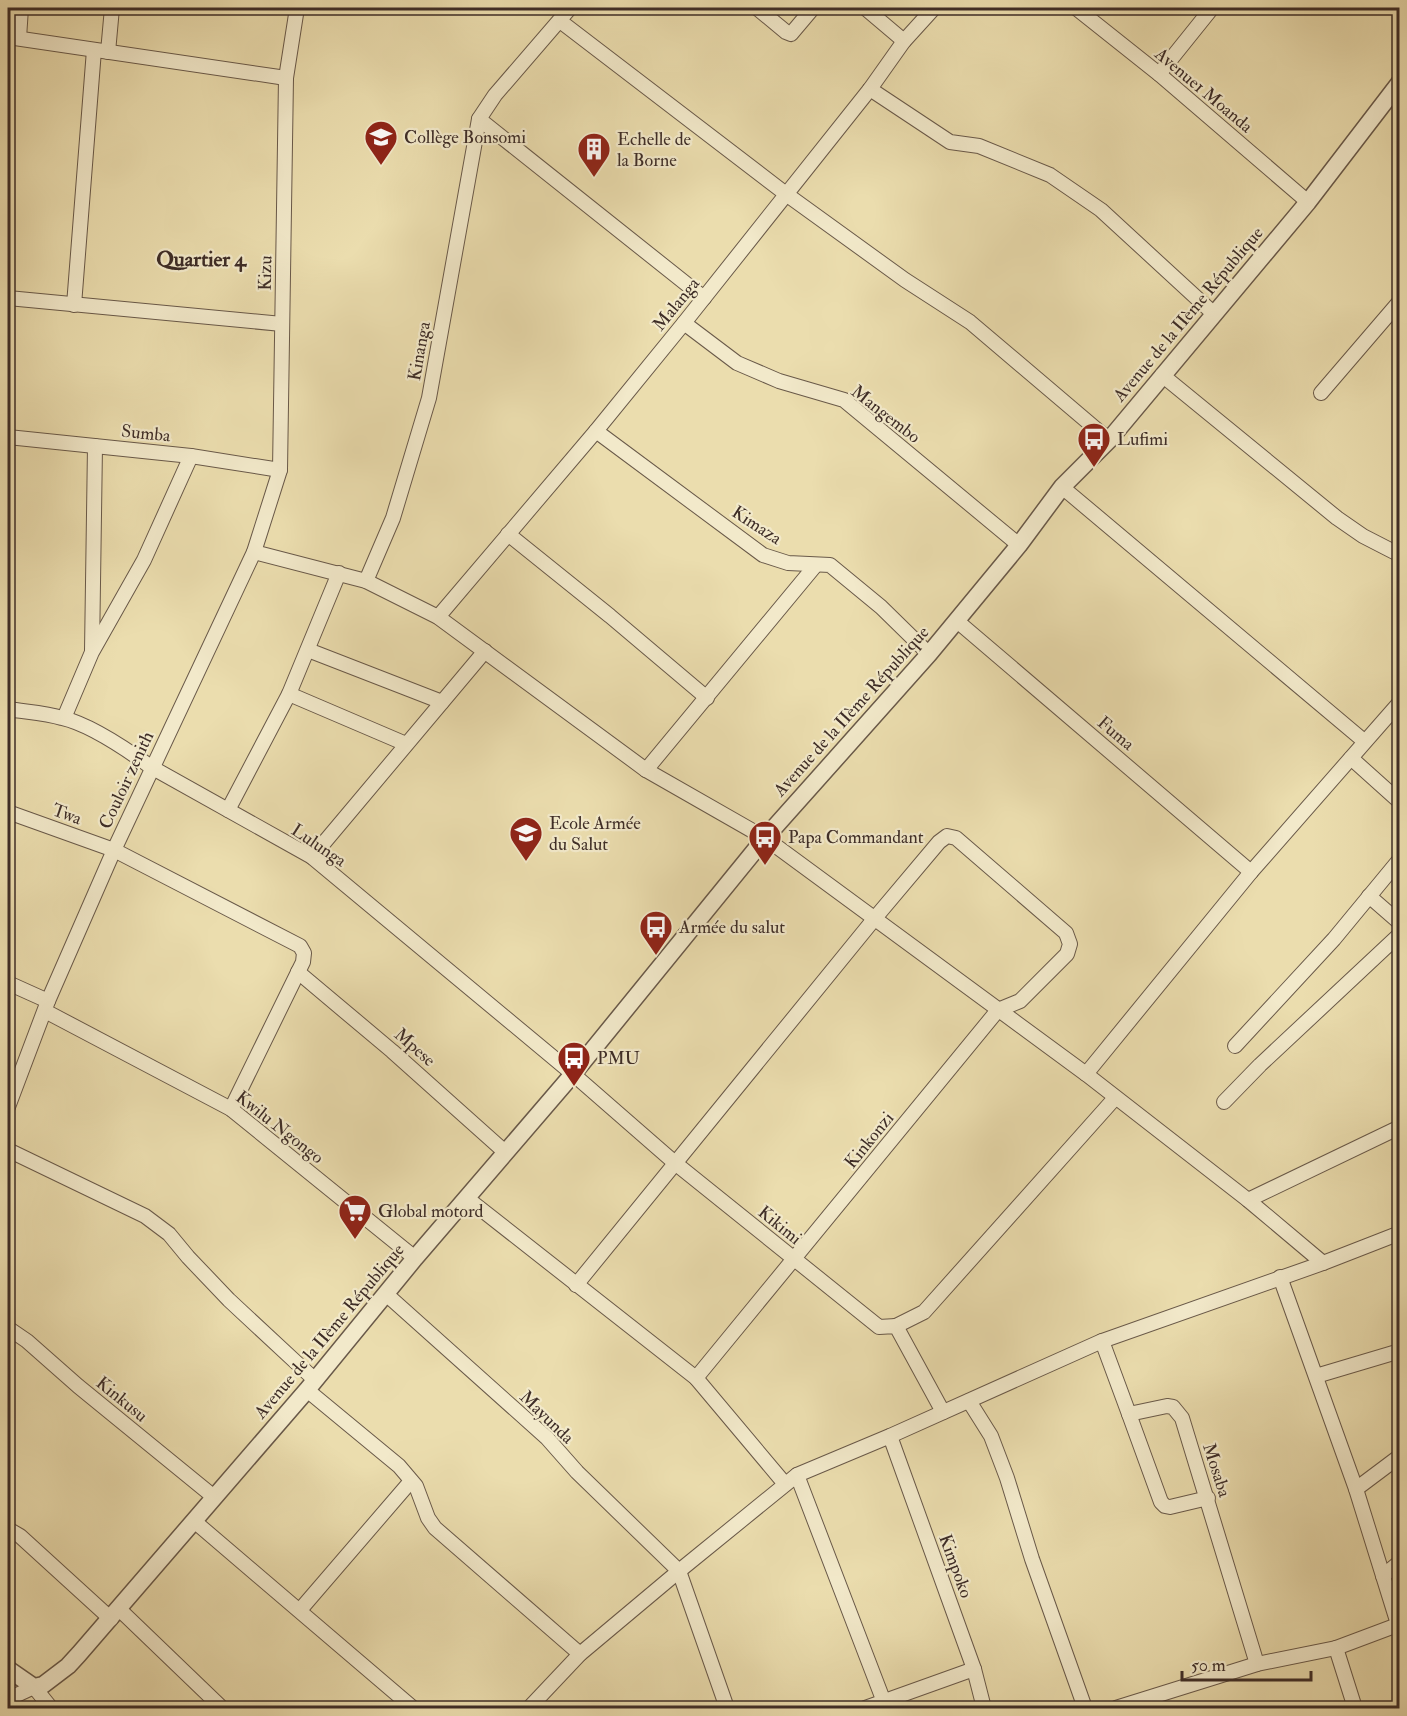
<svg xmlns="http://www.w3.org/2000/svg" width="1407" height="1716" font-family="'IM FELL Double Pica',serif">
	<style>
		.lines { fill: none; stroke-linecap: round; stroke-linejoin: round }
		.minor-casing { stroke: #695949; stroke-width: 16 }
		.tertiary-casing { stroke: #695949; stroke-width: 19 }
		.minor { stroke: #f2e9ca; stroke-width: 14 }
		.tertiary { stroke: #f2e9ca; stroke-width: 16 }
		.labels { text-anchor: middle; stroke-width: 4.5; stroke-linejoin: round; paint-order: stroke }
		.street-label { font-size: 18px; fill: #3e2d27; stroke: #f2e9ca }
		.poi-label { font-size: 18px; fill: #3e2d27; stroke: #f2e9ca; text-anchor: start }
		.quarter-label { font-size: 21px; font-weight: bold; fill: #3e2d27; stroke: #f2e9ca }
	</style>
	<rect width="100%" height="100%" fill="#ebddae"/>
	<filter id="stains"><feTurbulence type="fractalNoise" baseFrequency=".00333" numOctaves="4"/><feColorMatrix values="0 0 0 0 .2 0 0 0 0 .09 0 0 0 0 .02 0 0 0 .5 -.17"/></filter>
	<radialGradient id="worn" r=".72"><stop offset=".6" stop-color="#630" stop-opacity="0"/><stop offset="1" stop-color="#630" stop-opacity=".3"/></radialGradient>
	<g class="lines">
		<defs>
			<g id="minor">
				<path d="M757,8L786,32L791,34L813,8"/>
				<path d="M865,8L904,41"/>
				<path d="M1076,8L1159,74L1308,202"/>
				<path d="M1397,8L1400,11"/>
				<path d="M560,21L786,194L905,280L970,322L1109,440"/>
				<path d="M8,37L286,78"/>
				<path d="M19,38L21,8"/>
				<path d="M108,52L112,8"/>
				<path d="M1159,74L1212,8"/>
				<path d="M870,89L950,142L979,146L1050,175L1101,210L1213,313"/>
				<path d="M479,119L704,298"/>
				<path d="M8,298L282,324"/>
				<path d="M74,305L94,50"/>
				<path d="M684,323L737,363L779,381L844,400L1019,545"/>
				<path d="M1162,375L1337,518L1363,536L1400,555"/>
				<path d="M1321,393L1400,301"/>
				<path d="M596,431L763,555L788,563L830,565L881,607L929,654"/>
				<path d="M8,437L191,456L280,470"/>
				<path d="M1062,487L1364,741"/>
				<path d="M508,534L610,616L707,698"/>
				<path d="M254,552L366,581L438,617L646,770L765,838L1086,1074L1248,1200L1323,1263"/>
				<path d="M366,581L393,518L429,398L479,119L495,95L570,8"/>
				<path d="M438,617L596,431L684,323L870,89L904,41L934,8"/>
				<path d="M957,621L1251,872"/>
				<path d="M308,650L442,702"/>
				<path d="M92,651L95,446"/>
				<path d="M289,694L406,744"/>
				<path d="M8,709C26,712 45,713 62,718C89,724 129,751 151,767L312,857L573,1074L675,1163L879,1327L896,1326L943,1412"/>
				<path d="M64,718L92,652L144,560L191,456"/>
				<path d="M1351,758L1400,802"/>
				<path d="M646,770L815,566"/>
				<path d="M228,810L289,694L339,573"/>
				<path d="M8,812L114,850L300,946L304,953L303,962L231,1109"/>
				<path d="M312,857L485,651"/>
				<path d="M1369,896L1400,923"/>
				<path d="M298,972L392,1051L505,1152"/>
				<path d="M8,983L48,1001"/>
				<path d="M45,1011L231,1109L415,1258"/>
				<path d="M1235,1046L1334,939L1400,859"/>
				<path d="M1086,1074L1251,872L1400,702"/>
				<path d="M1224,1102L1260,1065L1400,934"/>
				<path d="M8,1107L48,1001L114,850L254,552L280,470L286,78L297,8"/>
				<path d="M8,1150L145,1216L169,1234L188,1257L229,1300L314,1379"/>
				<path d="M468,1199L696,1378L785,1484"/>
				<path d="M1248,1200L1400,1127"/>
				<path d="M1280,1277L1356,1489L1398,1624"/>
				<path d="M576,1285L875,918L939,842L947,836L956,838L1066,933L1070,944L1067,954L1020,1001L998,1010L696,1378"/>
				<path d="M386,1294L547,1438L577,1472L679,1571L727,1708"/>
				<path d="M896,1326L924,1312L1115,1098"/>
				<path d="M8,1328L27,1341L78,1386L214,1497"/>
				<path d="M1102,1341L1129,1414L1167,1406L1173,1407L1182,1418L1257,1664"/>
				<path d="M1316,1376L1400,1351"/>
				<path d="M307,1390L399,1466L416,1486L428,1518L435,1528L580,1654"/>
				<path d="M969,1401L991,1436L1007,1478L1032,1559L1085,1708"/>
				<path d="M1129,1414L1161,1502L1165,1506L1170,1507L1208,1498"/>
				<path d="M890,1436L974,1669L984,1708"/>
				<path d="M797,1475L884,1702"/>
				<path d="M1356,1489L1400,1456"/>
				<path d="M194,1521L413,1708"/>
				<path d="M8,1529L20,1536L111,1619"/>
				<path d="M1383,1576L1400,1562"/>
				<path d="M119,1609L222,1708"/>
				<path d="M300,1610L411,1481"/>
				<path d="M1336,1648L1355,1708"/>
				<path d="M8,1699L34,1687L51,1708"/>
				<path d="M529,1708L580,1654L679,1571L797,1475L890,1436L1102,1341L1323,1263L1400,1233"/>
				<path d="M865,1708L974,1669"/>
				<path d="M1116,1708L1257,1664L1336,1648L1400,1624"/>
			</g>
			<path id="tertiary" d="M8,1669L34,1687L43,1685L68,1666L79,1654L307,1390L415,1258L573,1074L765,838L929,654L1019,545L1062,487L1109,440L1308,202L1400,82"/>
		</defs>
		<use href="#minor" class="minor-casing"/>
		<use href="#tertiary" class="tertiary-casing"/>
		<use href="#minor" class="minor"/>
		<use href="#tertiary" class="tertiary"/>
	</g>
	<defs>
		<symbol id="school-pin" viewBox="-11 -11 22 30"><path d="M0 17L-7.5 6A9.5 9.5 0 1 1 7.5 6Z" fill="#8f2418" stroke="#f2e9ca"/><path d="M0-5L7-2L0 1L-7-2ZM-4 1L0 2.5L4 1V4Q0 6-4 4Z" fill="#fff"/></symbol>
		<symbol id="building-pin" viewBox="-11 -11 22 30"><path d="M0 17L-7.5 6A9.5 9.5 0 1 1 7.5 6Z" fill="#8f2418" stroke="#f2e9ca"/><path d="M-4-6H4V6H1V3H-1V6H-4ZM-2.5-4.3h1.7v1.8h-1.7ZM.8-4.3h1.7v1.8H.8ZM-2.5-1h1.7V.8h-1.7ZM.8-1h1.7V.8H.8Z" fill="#fff"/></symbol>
		<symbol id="bus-pin" viewBox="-11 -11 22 30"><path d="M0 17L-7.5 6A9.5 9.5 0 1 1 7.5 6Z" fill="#8f2418" stroke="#f2e9ca"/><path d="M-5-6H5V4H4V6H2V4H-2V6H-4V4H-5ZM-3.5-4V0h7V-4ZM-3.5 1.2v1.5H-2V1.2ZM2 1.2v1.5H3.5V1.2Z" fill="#fff"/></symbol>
		<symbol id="supermarket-pin" viewBox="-11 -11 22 30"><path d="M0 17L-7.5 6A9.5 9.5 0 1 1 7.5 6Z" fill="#8f2418" stroke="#f2e9ca"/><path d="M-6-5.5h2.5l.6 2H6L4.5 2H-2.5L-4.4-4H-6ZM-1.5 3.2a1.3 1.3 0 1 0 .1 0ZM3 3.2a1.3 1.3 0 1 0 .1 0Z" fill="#fff"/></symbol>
	</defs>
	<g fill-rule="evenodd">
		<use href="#school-pin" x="362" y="118" width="38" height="52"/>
		<use href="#building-pin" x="575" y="130" width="38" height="52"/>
		<use href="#bus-pin" x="1075" y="420" width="38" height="52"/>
		<use href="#school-pin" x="507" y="814" width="38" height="52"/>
		<use href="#bus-pin" x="746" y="818" width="38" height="52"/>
		<use href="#bus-pin" x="637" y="908" width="38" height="52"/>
		<use href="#bus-pin" x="555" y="1039" width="38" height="52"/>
		<use href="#supermarket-pin" x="336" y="1192" width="38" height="52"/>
	</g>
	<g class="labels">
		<g class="street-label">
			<text transform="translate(1204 90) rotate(40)" y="6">Avenue1 Moanda</text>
			<text transform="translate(265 273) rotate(-89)" y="6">Kizu</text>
			<text transform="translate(676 304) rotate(-51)" y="6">Malanga</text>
			<text transform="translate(1188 314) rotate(-50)" y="6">Avenue de la IIème République</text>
			<text transform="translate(419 351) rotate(-80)" y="6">Kinanga</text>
			<text transform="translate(886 414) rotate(38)" y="6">Mangembo</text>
			<text transform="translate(146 433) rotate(6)" y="6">Sumba</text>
			<text transform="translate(757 525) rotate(33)" y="6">Kimaza</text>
			<text transform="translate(851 711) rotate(-48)" y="6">Avenue de la IIème République</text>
			<text transform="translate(1116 733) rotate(40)" y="6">Fuma</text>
			<text transform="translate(126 780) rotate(-65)" y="6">Couloir zenith</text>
			<text transform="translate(67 814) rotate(20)" y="6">Twa</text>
			<text transform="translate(319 845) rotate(34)" y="6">Lulunga</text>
			<text transform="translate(415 1047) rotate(41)" y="6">Mpese</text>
			<text transform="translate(280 1127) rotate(38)" y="6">Kwilu Ngongo</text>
			<text transform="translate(869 1140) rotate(-51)" y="6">Kinkonzi</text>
			<text transform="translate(780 1225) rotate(39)" y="6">Kikimi</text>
			<text transform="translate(329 1331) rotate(-50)" y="6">Avenue de la IIème République</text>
			<text transform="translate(122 1399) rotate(39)" y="6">Kinkusu</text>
			<text transform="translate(547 1417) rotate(44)" y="6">Mayunda</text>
			<text transform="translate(1217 1470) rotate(72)" y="6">Mosaba</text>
			<text transform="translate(956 1566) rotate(70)" y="6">Kimpoko</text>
		</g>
		<g class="poi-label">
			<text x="404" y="143">Collège Bonsomi</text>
			<text x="617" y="145">Echelle de<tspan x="617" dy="21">la Borne</tspan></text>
			<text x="1117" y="445">Lufimi</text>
			<text x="549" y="829">Ecole Armée<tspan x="549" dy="21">du Salut</tspan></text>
			<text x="788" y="843">Papa Commandant</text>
			<text x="679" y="933">Armée du salut</text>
			<text x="597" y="1064">PMU</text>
			<text x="378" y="1217">Global motord</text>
		</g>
		<g class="quarter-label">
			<text x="201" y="266">Quartier 4</text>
		</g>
	</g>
	<rect width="1407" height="1716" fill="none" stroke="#ebddae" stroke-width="30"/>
	<rect x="9" y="9" width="1389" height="1698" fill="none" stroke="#3e2d27" stroke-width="3"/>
	<rect x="15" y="15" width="1377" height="1686" fill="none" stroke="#3e2d27" stroke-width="1.5"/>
	<path d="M1182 1671v9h129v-9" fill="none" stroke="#3e2d27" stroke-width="3"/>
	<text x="1191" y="1671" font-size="18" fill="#3e2d27" stroke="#f2e9ca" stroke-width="4.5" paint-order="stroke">50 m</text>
	<rect width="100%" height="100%" filter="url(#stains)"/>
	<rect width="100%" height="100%" fill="url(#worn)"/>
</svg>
